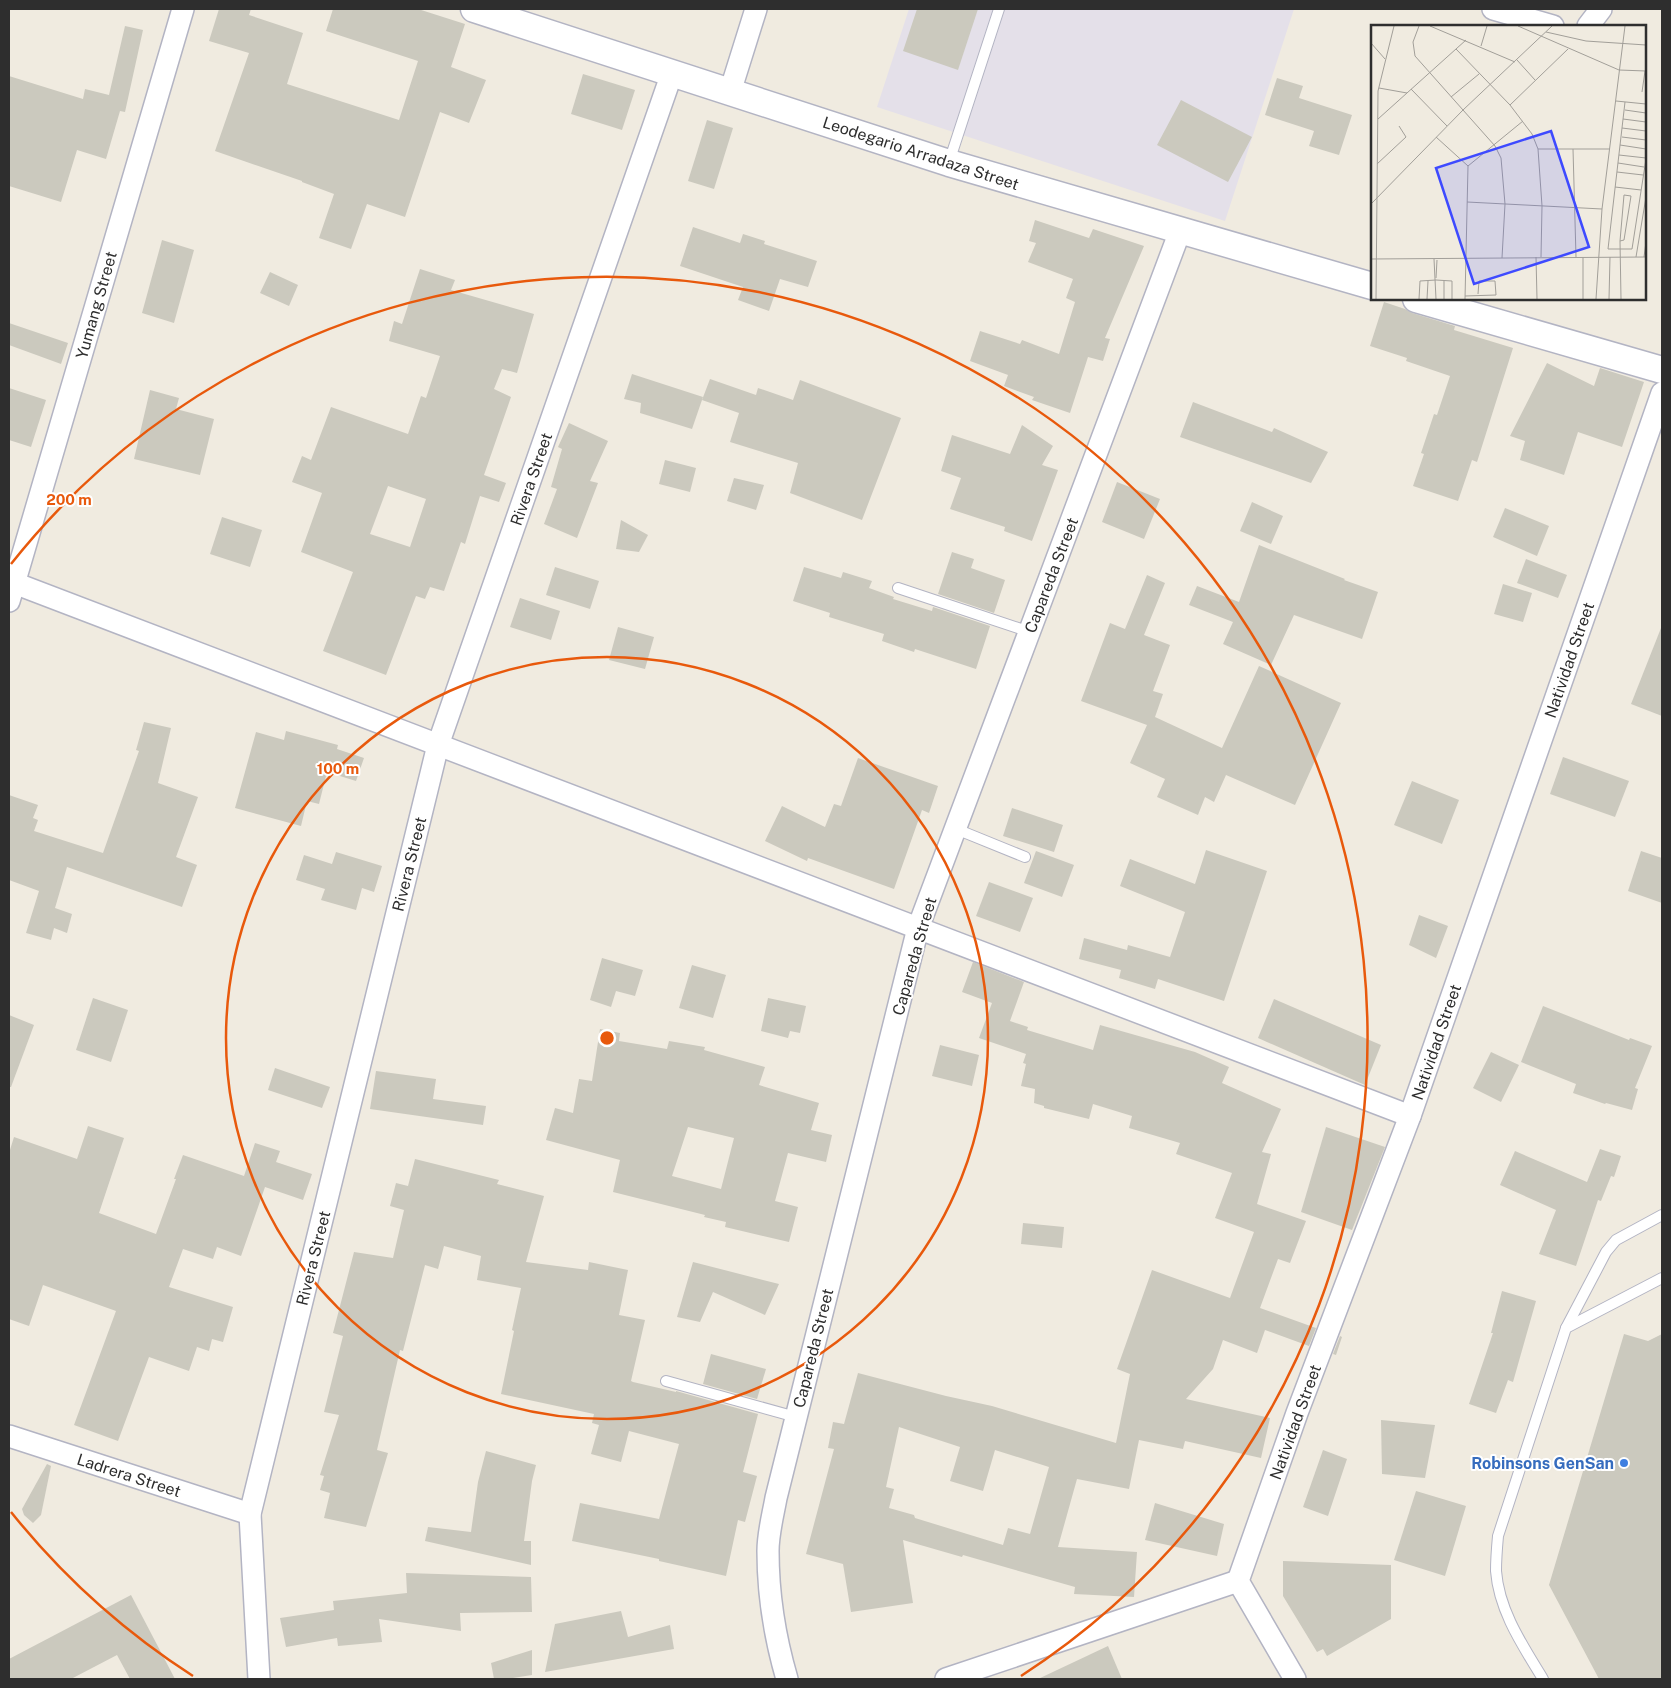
<svg xmlns="http://www.w3.org/2000/svg" width="1671" height="1688" font-family="'Public Sans',sans-serif">
	<style>
		.industrial { fill: #e4e0e9 }
		.building { fill: #cbc9be; fill-rule: evenodd }
		.lines { fill: none; stroke-linecap: round; stroke-linejoin: round }
		.service-casing { stroke: #b3b4c3; stroke-width: 12 }
		.minor-casing { stroke: #b3b4c3; stroke-width: 24 }
		.tertiary-casing { stroke: #b3b4c3; stroke-width: 29 }
		.service { stroke: #fff; stroke-width: 10 }
		.minor { stroke: #fff; stroke-width: 21 }
		.tertiary { stroke: #fff; stroke-width: 26 }
		.ring { fill: none; stroke: #e8590c; stroke-width: 2.5 }
		.shop-dot { fill: #3f7fe0; stroke: #fff; stroke-width: 2 }
		.labels { text-anchor: middle; stroke-width: 4; stroke-linejoin: round; paint-order: stroke }
		.street-label { font-size: 16px; fill: #2e2e2e; stroke: #fff }
		.shop-label { font-size: 16px; font-weight: bold; fill: #366cbe; stroke: #fff; text-anchor: end }
		.inset-road { fill: none; stroke: #a29f99; stroke-width: 1 }
		.view { fill: #3e4aff; fill-opacity: 0.15; stroke: #3e4aff; stroke-width: 2.5 }
		.inset-edge { fill: none; stroke: #2e2e2e; stroke-width: 2.5 }
		.centre { fill: #e8590c; stroke: #fff; stroke-width: 2.5 }
		.ring-label { font-size: 15px; text-anchor: middle; font-weight: bold; fill: #e8590c; stroke: #fff; stroke-width: 4; stroke-linejoin: round; paint-order: stroke }
	</style>
	<rect width="100%" height="100%" fill="#f0ebe0"/>
	<path class="industrial" d="M909,9H1294L1225,221L877,107Z"/>
	<g class="building">
		<path d="M219,9H251L249,15L303,33L287,84L399,120L418,61L326,31L333,9H418L465,24L451,67L486,80L469,123L440,112L405,217L367,204L351,249L319,238L334,194L302,182V181L215,151L249,53L209,41Z"/>
		<path d="M917,9H978L958,70L903,51Z"/>
		<path d="M125,26L143,30L125,112L120,111L106,159L77,150L61,202L9,186V76L83,99L85,89L109,95Z"/>
		<path d="M583,74L635,90L622,130L571,114Z"/>
		<path d="M1277,78L1303,86L1299,98L1352,115L1339,155L1309,146L1314,131L1265,115Z"/>
		<path d="M1181,100L1252,137L1228,182L1157,145Z"/>
		<path d="M707,120L733,128L714,189L688,181Z"/>
		<path d="M1035,220L1089,238L1093,229L1144,246L1105,338L1110,339L1103,361L1088,357L1070,413L1032,400L1034,397L1004,386L1008,375L970,361L980,331L1020,344L1022,340L1059,354L1075,302L1066,298L1073,279L1028,262L1036,243L1029,241Z"/>
		<path d="M693,227L740,243L743,234L765,241L764,244L817,261L808,287L780,279L769,311L738,300L743,287L680,266Z"/>
		<path d="M162,240L194,250L174,323L142,313Z"/>
		<path d="M420,269L455,280L451,290L534,314L517,373L502,369L494,389L511,397L484,475L506,483L499,502L480,496L465,544L461,542L444,591L430,587L425,599L416,596L386,675L323,651L353,572L301,552L322,493L292,482L302,456L311,460L331,407L408,434L421,396L426,398L440,356L389,341L394,321L402,324ZM388,486L426,499L410,547L370,534Z"/>
		<path d="M270,272L298,285L289,306L260,293Z"/>
		<path d="M1384,302L1405,309L1412,313L1455,326L1454,330L1513,348L1477,462L1472,460L1458,501L1413,486L1424,454L1421,453L1434,414L1437,415L1450,376L1406,361L1407,358L1370,346Z"/>
		<path d="M9,323L68,343L61,364L9,345Z"/>
		<path d="M1547,363L1594,386L1600,368L1644,382L1622,447L1578,432L1564,475L1520,460L1525,441L1510,436Z"/>
		<path d="M632,374L703,397L692,429L640,413L641,403L624,399Z"/>
		<path d="M710,379L756,395L758,388L793,400L800,380L901,418L862,520L790,493L798,463L730,442L739,413L702,400Z"/>
		<path d="M9,388L46,400L31,447L9,440Z"/>
		<path d="M150,390L179,398L176,409L214,419L200,475L134,459Z"/>
		<path d="M1193,402L1272,432L1274,428L1328,452L1311,483L1180,437Z"/>
		<path d="M569,423L608,441L590,481L598,483L577,538L544,524L557,489L551,487L562,449L558,447Z"/>
		<path d="M1022,425L1053,446L1042,465L1058,470L1032,541L1004,531L1005,527L950,509L961,478L941,471L952,435L1010,454Z"/>
		<path d="M665,460L696,468L690,492L659,484Z"/>
		<path d="M734,478L764,485L756,510L727,501Z"/>
		<path d="M1117,482L1160,499L1144,539L1102,522Z"/>
		<path d="M1252,502L1283,516L1271,544L1240,531Z"/>
		<path d="M1505,508L1549,526L1537,556L1493,537Z"/>
		<path d="M222,517L262,530L250,567L210,554Z"/>
		<path d="M621,520L648,535L639,552L616,549Z"/>
		<path d="M1259,545L1345,579L1344,580L1378,592L1362,639L1294,615L1271,665L1223,644L1233,622L1189,605L1197,586L1239,602Z"/>
		<path d="M952,552L974,559L971,568L1005,580L994,613L938,594Z"/>
		<path d="M1526,559L1567,575L1558,598L1517,583Z"/>
		<path d="M555,567L599,581L590,609L546,595Z"/>
		<path d="M804,567L841,578L843,572L872,581L869,588L894,597L893,599L932,611L933,607L990,626L976,669L915,649L914,652L882,641L884,634L829,617L830,613L793,601Z"/>
		<path d="M1147,575L1165,583L1144,635L1170,645L1153,691L1163,694L1155,717L1222,748L1259,666L1341,703L1295,805L1226,775L1214,802L1205,797L1198,815L1157,797L1165,779L1130,763L1147,725L1081,701L1110,623L1125,629Z"/>
		<path d="M1503,584L1532,593L1523,622L1494,614Z"/>
		<path d="M520,598L560,611L551,640L510,627Z"/>
		<path d="M618,627L654,637L645,669L609,660Z"/>
		<path d="M1661,628H1662V716L1631,704Z"/>
		<path d="M144,722L171,728L158,783L198,797L176,857L197,865L182,907L67,867L55,908L72,914L67,933L54,928L51,940L26,933L39,891L9,880V795L38,805L33,818L38,820L34,831L103,853L139,751L136,750Z"/>
		<path d="M286,731L338,745L337,749L364,758L356,781L327,772L319,804L307,801L301,826L235,808L256,732L284,740Z"/>
		<path d="M1563,757L1629,781L1615,817L1550,794Z"/>
		<path d="M858,758L938,786L929,813L922,810L894,889L808,858L807,861L765,841L782,806L825,827L834,804L841,806Z"/>
		<path d="M1412,781L1459,800L1442,844L1394,825Z"/>
		<path d="M1012,808L1063,825L1054,852L1003,836Z"/>
		<path d="M1206,850L1267,871L1224,1001L1158,979L1155,989L1119,978L1121,970L1079,959L1084,938L1127,950L1128,945L1170,957L1185,912L1120,886L1130,859L1195,884Z"/>
		<path d="M1036,851L1074,865L1062,897L1024,883Z"/>
		<path d="M1641,851L1662,858V903L1628,891Z"/>
		<path d="M336,852L382,866L374,892L362,888L356,910L321,900L325,889L296,880L304,855L332,864Z"/>
		<path d="M989,882L1033,898L1020,932L976,916Z"/>
		<path d="M1419,915L1448,926L1436,958L1409,945Z"/>
		<path d="M602,958L643,970L635,996L616,991L611,1007L590,1000Z"/>
		<path d="M973,962L1024,982L1010,1021L1028,1027L1027,1030L1093,1050L1100,1025L1195,1052L1229,1067L1222,1083L1281,1109L1262,1152L1271,1154L1257,1204L1306,1221L1290,1263L1278,1259L1260,1308L1316,1328L1309,1346L1265,1330L1257,1353L1223,1340L1213,1369L1186,1399L1270,1418L1261,1458L1185,1441L1183,1449L1139,1440L1129,1489L1077,1479L1058,1547L1137,1552L1134,1597L1074,1594L1075,1587L963,1555L962,1557L903,1540L913,1603L851,1612L843,1564L806,1554L834,1449L828,1448L833,1422L844,1424L858,1373L946,1396L992,1406L1116,1443L1130,1374L1117,1369L1152,1270L1230,1298L1254,1232L1215,1218L1232,1173L1176,1154L1180,1143L1129,1128L1132,1116L1093,1104L1089,1119L1044,1108V1106L1034,1103L1035,1089L1021,1086L1026,1064L1023,1063L1026,1054L979,1038L992,1003L962,992ZM899,1427L960,1447L950,1481L983,1491L995,1450L1049,1467L1030,1534L1008,1528L1003,1545L915,1518L914,1515L889,1508L894,1489L886,1487Z"/>
		<path d="M692,965L726,975L713,1018L679,1008Z"/>
		<path d="M93,998L128,1010L111,1062L76,1050Z"/>
		<path d="M768,998L806,1006L800,1033L790,1031L788,1038L761,1031Z"/>
		<path d="M1274,999L1381,1045L1365,1085L1258,1038Z"/>
		<path d="M1543,1006L1629,1040L1630,1038L1652,1046L1635,1088L1638,1089L1632,1110L1606,1103L1605,1104L1573,1093L1576,1084L1521,1062Z"/>
		<path d="M9,1015L34,1025L11,1087H9Z"/>
		<path d="M600,1029L620,1033L619,1041L667,1049L669,1041L705,1047L704,1050L765,1067L759,1085L819,1103L811,1130L832,1135L826,1162L788,1153L775,1201L798,1207L789,1242L725,1227L726,1222L704,1217L705,1215L613,1192L620,1160L546,1140L555,1108L573,1113L579,1079L592,1081ZM688,1127L734,1138L721,1189L672,1176Z"/>
		<path d="M940,1045L979,1055L972,1086L932,1076Z"/>
		<path d="M1491,1052L1519,1065L1501,1102L1473,1088Z"/>
		<path d="M275,1068L330,1087L322,1108L268,1090Z"/>
		<path d="M376,1071L436,1079L433,1099L486,1106L483,1125L370,1109Z"/>
		<path d="M88,1126L124,1138L99,1213L156,1234L176,1179H174L183,1155L244,1176L255,1143L280,1151L276,1162L312,1174L303,1200L265,1187L241,1256L217,1247L213,1259L183,1249L169,1287L233,1307L223,1342L212,1339L209,1351L197,1347L189,1371L149,1357L118,1441L74,1425L116,1311L43,1285L29,1326L9,1319V1153L14,1137L77,1159Z"/>
		<path d="M1326,1127L1385,1147L1352,1230L1301,1212Z"/>
		<path d="M1600,1149L1621,1156L1614,1177L1611,1176L1601,1201L1598,1200L1576,1266L1539,1254L1556,1210L1500,1185L1515,1151L1587,1182Z"/>
		<path d="M415,1159L499,1180L497,1184L544,1196L526,1262L588,1270L589,1262L628,1270L619,1315L645,1320L631,1381L633,1382L676,1392V1391L758,1414L743,1472L757,1476L745,1522L738,1520L726,1576L659,1561V1559L572,1541L580,1503L659,1519L679,1444L629,1431L621,1462L591,1454L599,1425L592,1423L594,1414L501,1394L514,1331L512,1330L521,1288L477,1280L481,1256L444,1246L438,1269L425,1265L403,1351L400,1350L377,1450L388,1453L366,1527L324,1518L330,1493L320,1490L324,1476L320,1475L339,1415L324,1412L343,1336L333,1333L354,1252L393,1258L404,1210L390,1206L396,1183L408,1186Z"/>
		<path d="M1023,1223L1064,1227L1062,1248L1021,1244Z"/>
		<path d="M693,1262L779,1284L765,1315L713,1292L700,1322L677,1317Z"/>
		<path d="M1502,1291L1536,1301L1513,1382L1508,1380L1496,1413L1469,1404L1493,1333H1491Z"/>
		<path d="M1624,1334L1648,1341L1662,1334V1679H1599L1549,1585Z"/>
		<path d="M1340,1336L1342,1337L1336,1355L1333,1354Z"/>
		<path d="M711,1354L766,1369L757,1399L703,1384Z"/>
		<path d="M1381,1420L1435,1425L1425,1478L1382,1474Z"/>
		<path d="M1323,1450L1347,1459L1328,1516L1303,1507Z"/>
		<path d="M486,1451L536,1465L532,1481L524,1541H531V1565L425,1541L428,1527L471,1532L478,1482Z"/>
		<path d="M47,1464L51,1466L41,1515L33,1523L24,1515L22,1509Z"/>
		<path d="M1416,1491L1466,1506L1445,1576L1394,1560Z"/>
		<path d="M1155,1503L1224,1524L1217,1556L1145,1540Z"/>
		<path d="M1283,1561L1391,1565V1619L1327,1656L1323,1649L1317,1652L1283,1596Z"/>
		<path d="M406,1573L531,1577L532,1612L460,1613L461,1631L379,1619L382,1642L338,1646L337,1638L286,1647L280,1618L334,1610L333,1601L407,1593Z"/>
		<path d="M131,1595L175,1679H130L117,1655L71,1679H9V1659Z"/>
		<path d="M621,1611L628,1637L670,1625L674,1649L545,1672L555,1624Z"/>
		<path d="M1108,1646L1122,1679H1038Z"/>
		<path d="M532,1650V1675L507,1679H494L491,1663Z"/>
	</g>
	<g class="lines">
		<defs>
			<g id="service">
				<path d="M949,162L999,9"/>
				<path d="M898,588L1030,632"/>
				<path d="M956,829L1025,857"/>
				<path d="M1566,1328L1606,1252L1616,1240L1662,1215"/>
				<path d="M666,1381L796,1417"/>
				<path d="M1543,1679C1523,1646 1499,1611 1496,1571C1496,1559 1497,1547 1498,1536L1566,1328L1662,1278"/>
			</g>
			<g id="minor">
				<path d="M1493,9L1553,26"/>
				<path d="M1588,26L1601,9"/>
				<path d="M730,92L756,9"/>
				<path d="M9,581L1410,1116"/>
				<path d="M9,601L183,9"/>
				<path d="M9,1436L250,1514"/>
				<path d="M259,1679L250,1514L438,745L672,73"/>
				<path d="M787,1679C775,1638 768,1594 768,1551C768,1533 773,1515 776,1498L918,928L1180,231"/>
				<path d="M946,1679L1238,1581"/>
				<path d="M1295,1679L1238,1581L1297,1413L1410,1116L1662,393"/>
			</g>
			<g id="tertiary">
				<path d="M474,9L949,163L1372,286"/>
				<path d="M1416,299L1662,370"/>
			</g>
		</defs>
		<use href="#service" class="service-casing"/>
		<use href="#minor" class="minor-casing"/>
		<use href="#tertiary" class="tertiary-casing"/>
		<use href="#service" class="service"/>
		<use href="#minor" class="minor"/>
		<use href="#tertiary" class="tertiary"/>
	</g>
	<g class="ring">
		<circle cx="607" cy="1038" r="381"/>
		<path d="M193 1676A761 761 0 0 1 11 1512M11 564A761 761 0 1 1 1021 1676"/>
	</g>
	<circle class="shop-dot" cx="1624" cy="1463" r="5"/>
	<g class="labels">
		<g class="street-label">
			<text transform="translate(921 153) rotate(18)" y="6">Leodegario Arradaza Street</text>
			<text transform="translate(96 305) rotate(-74)" y="6">Yumang Street</text>
			<text transform="translate(531 479) rotate(-71)" y="6">Rivera Street</text>
			<text transform="translate(1051 575) rotate(-69)" y="6">Capareda Street</text>
			<text transform="translate(1569 660) rotate(-71)" y="6">Natividad Street</text>
			<text transform="translate(409 864) rotate(-76)" y="6">Rivera Street</text>
			<text transform="translate(914 956) rotate(-74)" y="6">Capareda Street</text>
			<text transform="translate(1436 1042) rotate(-71)" y="6">Natividad Street</text>
			<text transform="translate(313 1258) rotate(-76)" y="6">Rivera Street</text>
			<text transform="translate(813 1348) rotate(-76)" y="6">Capareda Street</text>
			<text transform="translate(1295 1422) rotate(-70)" y="6">Natividad Street</text>
			<text transform="translate(129 1475) rotate(18)" y="6">Ladrera Street</text>
		</g>
		<g class="shop-label">
			<text x="1614" y="1469">Robinsons GenSan</text>
		</g>
	</g>
	<g transform="translate(1371 25)">
		<rect width="275" height="275" fill="#f0ebe0"/>
		<path class="inset-road" d="M48,1L42,17L44,31L124,121L130,133L134,179L131,233M59,1L144,37M147,1L248,45L275,46M175,7L215,16L275,20M0,18L14,34M110,21L116,1M85,24L139,80L161,109L167,124L171,181L170,232M146,35L164,55M8,63L36,68M40,64L76,101M271,67L274,46M80,72L108,49M245,76L275,79M254,77L237,224H261L275,134M139,80L197,24M254,85L275,88M7,94L95,15M252,94L275,97M251,103L275,106M65,112L97,141L94,274M251,112L275,115M249,120L275,124M167,124H239M202,124L205,232M248,130L275,133M247,138L273,142M6,139L35,112L28,101M97,141L152,96M246,147L272,150M244,162L270,165M253,170L260,171L253,215L249,216ZM96,177L231,184M0,179L92,85L181,1M249,216L250,274M165,232L166,274M265,232L275,172M273,232L275,217M0,234L275,232M63,234L65,274M65,253L66,235M94,271L125,270L124,256H108L107,269M5,274L7,66L23,1M48,274L49,256L65,255L81,256V274M56,274L57,256M73,274V256M212,274V232M225,274L231,184L254,1M238,274L239,232"/>
		<path class="view" d="M180,106L218,222L103,259L65,143Z"/>
		<rect width="275" height="275" class="inset-edge"/>
	</g>
	<circle cx="607" cy="1038" r="8" class="centre"/>
	<g class="ring-label">
		<text x="69" y="505">200 m</text>
		<text x="338" y="774">100 m</text>
	</g>
	<rect width="1671" height="1688" fill="none" stroke="#2e2e2e" stroke-width="20"/>
</svg>
